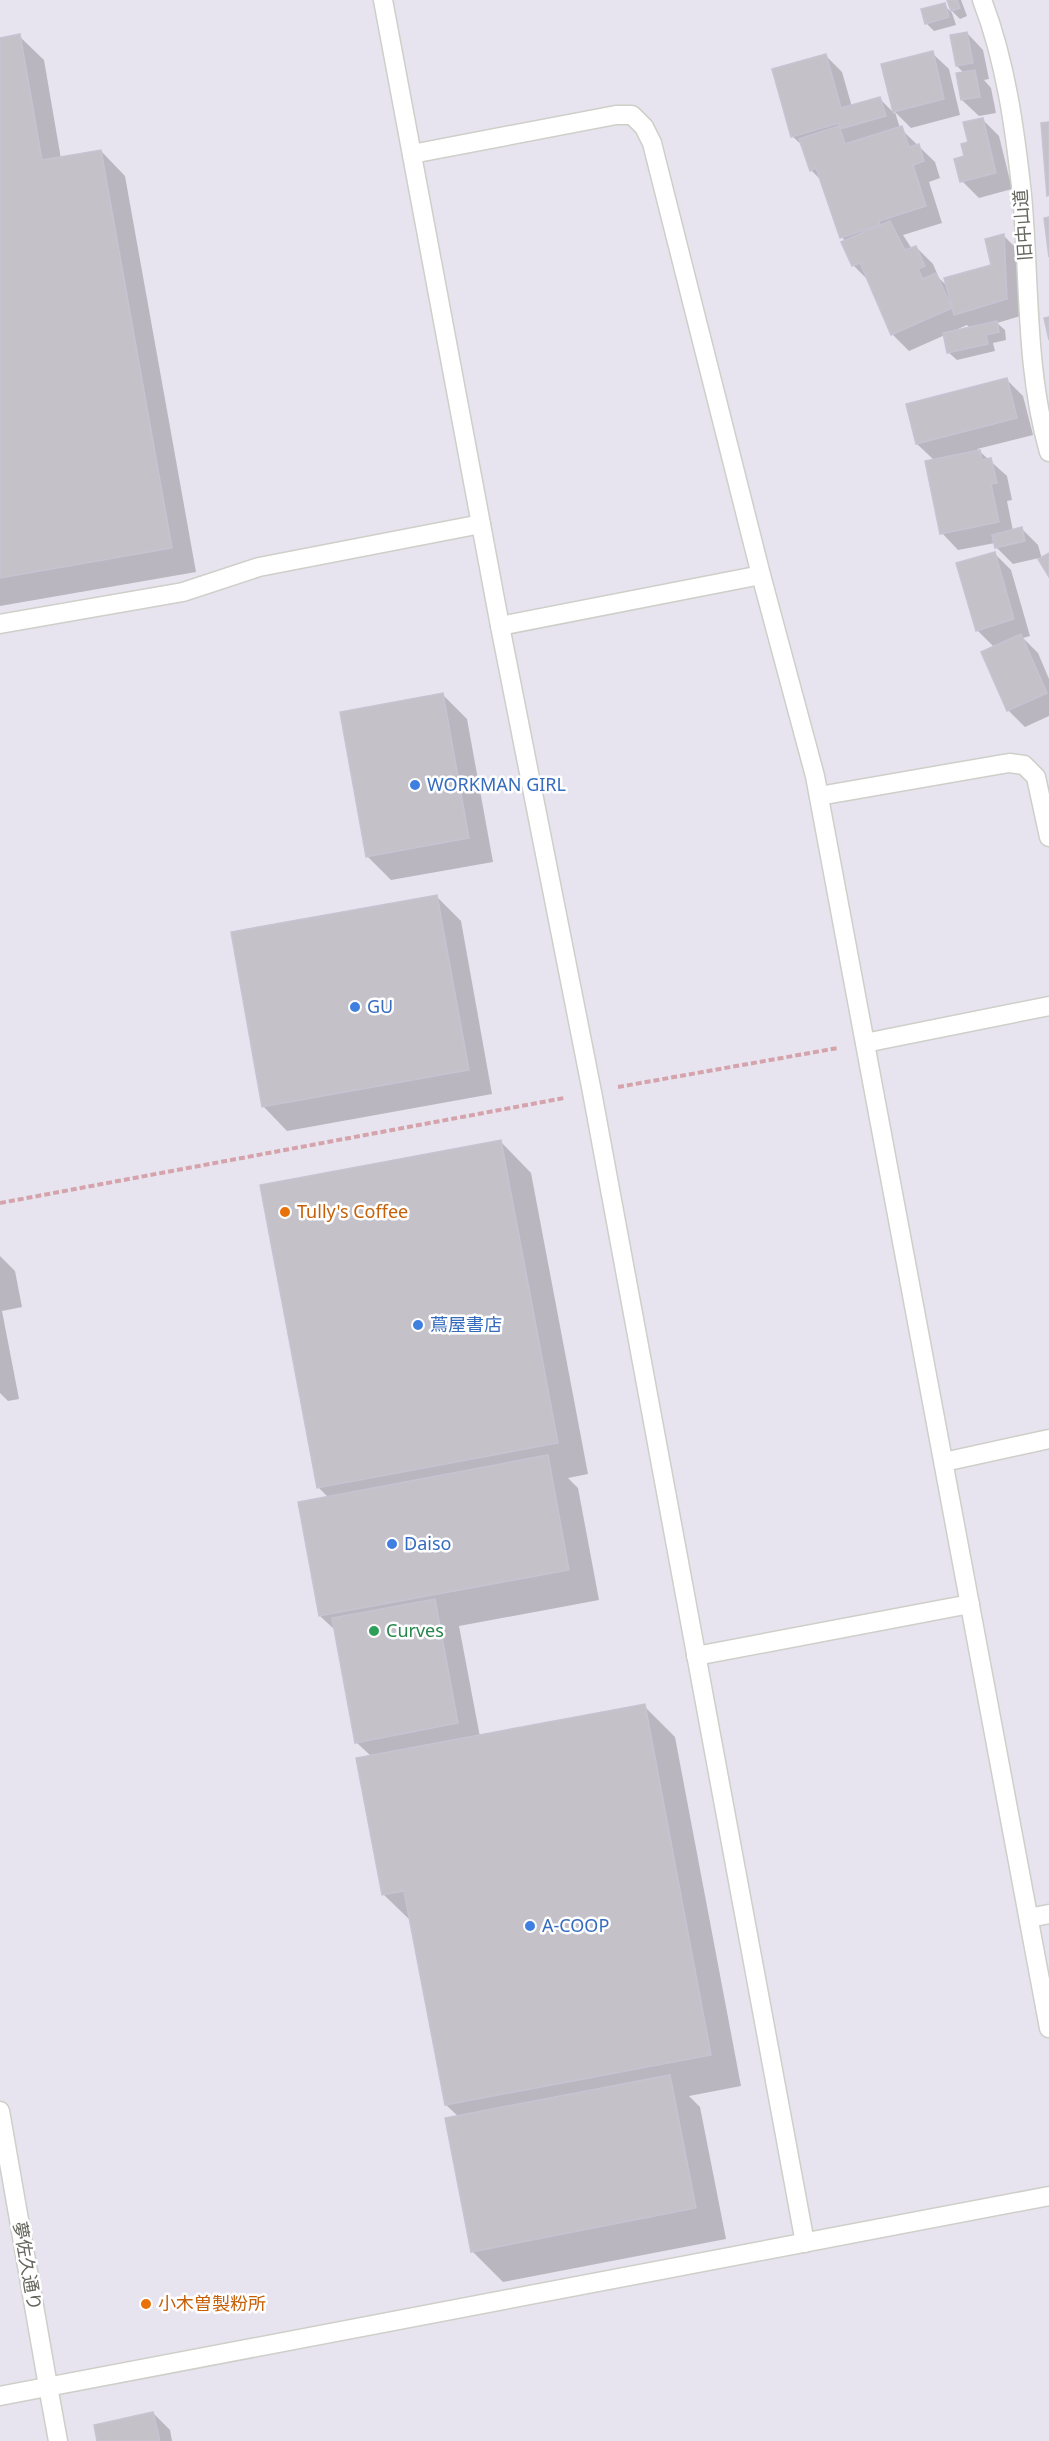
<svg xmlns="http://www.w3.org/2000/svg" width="1049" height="2441" font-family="'Noto Sans','Noto Sans JP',sans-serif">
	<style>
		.shadow { fill: #0003; fill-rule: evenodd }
		.building { fill: #c4c1c9; stroke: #c7c3d3; stroke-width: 1.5 }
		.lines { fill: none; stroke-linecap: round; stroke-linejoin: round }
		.minor-casing { stroke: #cecfc8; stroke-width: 21 }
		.tertiary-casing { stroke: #cecfc8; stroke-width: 21 }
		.path { stroke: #d5a3ab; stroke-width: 4; stroke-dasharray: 6 3; stroke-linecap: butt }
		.minor { stroke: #fff; stroke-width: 18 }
		.tertiary { stroke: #fff; stroke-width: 18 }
		.shop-dot { fill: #3f7fe0; stroke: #fff; stroke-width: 2 }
		.food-dot { fill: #e8710a; stroke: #fff; stroke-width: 2 }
		.leisure-dot { fill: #2e9e5b; stroke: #fff; stroke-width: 2 }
		.labels { text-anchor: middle; stroke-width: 5; stroke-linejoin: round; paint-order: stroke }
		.street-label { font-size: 18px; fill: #64655c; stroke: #fff }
		.shop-label { font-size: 18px; fill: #366cbe; stroke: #fff; text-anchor: start }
		.food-label { font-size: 18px; fill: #c56008; stroke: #fff; text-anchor: start }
		.leisure-label { font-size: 18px; fill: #27864d; stroke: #fff; text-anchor: start }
	</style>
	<rect width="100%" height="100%" fill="#e8e4ef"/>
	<g class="shadow">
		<path d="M948,0H961L967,16L960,19L952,11Z"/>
		<path d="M944,5L952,13L956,25L934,31L926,23Z"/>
		<path d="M967,33L983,50L989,79L984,80L991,88L996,113L979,116L962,100L964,73L957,66Z"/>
		<path d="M19,36L44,60L61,159L101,151L125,176L196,572L0,606V39Z"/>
		<path d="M932,53L949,69L960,115L911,128L895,112L900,128L935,162L940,178L929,182L942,223L903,235L912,249L916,247L933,264L939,278L948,287L992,266L1004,236L1020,252L1024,315L997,323L1005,330L1006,340L993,343L995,351L957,360L948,352L945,335L909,351L892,334L870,282L853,265L822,181L811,170L804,147L792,136L825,55L842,72L852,107L880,99L895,114L883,65ZM967,325L970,328L958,331V329Z"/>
		<path d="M982,119L999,136L1012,189L979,198L962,181L970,143Z"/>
		<path d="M1006,379L1023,396L1033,435L977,449L1007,476L1012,500L1007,501L1013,531L1022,529L1038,545L1042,559L1049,555V574L1039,558L1013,564L997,548L995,543L958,550L942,533L934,460L917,444Z"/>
		<path d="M995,554L1011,570L1030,636L1023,638L1038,653L1049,679V716L1025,727L1008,710L995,648L977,630Z"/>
		<path d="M443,695L467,719L493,862L391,880L367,856Z"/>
		<path d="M437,897L461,921L492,1094L287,1131L263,1106Z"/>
		<path d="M501,1142L531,1173L588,1474L568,1478L578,1488L599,1600L459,1626L480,1737L644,1706L675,1737L741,2086L689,2096L700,2107L726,2239L503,2282L472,2251L459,2117L446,2105L412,1922L383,1894L372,1757L356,1742L336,1631L320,1616L329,1498L318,1487Z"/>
		<path d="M0,1256L15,1271L22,1307L2,1311L19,1399L8,1401L0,1393Z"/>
		<path d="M153,2413L170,2430L172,2441H99Z"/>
	</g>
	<g class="building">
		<path d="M947,0H957L960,8L951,11Z"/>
		<path d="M945,3L949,17L925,24L921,9Z"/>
		<path d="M967,32L973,63L956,66L950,35Z"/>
		<path d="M20,34L42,160L101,150L172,548L0,578V38Z"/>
		<path d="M933,51L944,99L893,112L881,64Z"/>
		<path d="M826,54L841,108L880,97L886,116L840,129L839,123L791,137L772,69Z"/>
		<path d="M975,70L980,97L961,100L956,73Z"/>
		<path d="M983,118L996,173L960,182L954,159L964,156L961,144L968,142L963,122Z"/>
		<path d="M1049,122V195L1047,196L1041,123Z"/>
		<path d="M839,126L845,144L902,126L909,147L919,144L924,161L913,165L926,206L879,221L880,225L840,238L816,168L810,171L799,139Z"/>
		<path d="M1049,217V257L1044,218Z"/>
		<path d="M890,221L905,250L916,246L925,266L918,269L923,279L936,273L952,308L891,335L860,263L852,266L841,242Z"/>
		<path d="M1004,234L1007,299L954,315L944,278L991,265L985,239Z"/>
		<path d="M1049,317V340L1044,318Z"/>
		<path d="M997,321L999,332L986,335L988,344L947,353L943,333Z"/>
		<path d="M1007,378L1017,418L916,444L906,404Z"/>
		<path d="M980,450L982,460L991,458L997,483L991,484L999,522L940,534L925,461Z"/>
		<path d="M1022,527L1025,541L995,548L992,535Z"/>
		<path d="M995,552L1014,619L976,631L956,563Z"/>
		<path d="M1049,553V577L1038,559Z"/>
		<path d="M1021,634L1047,693L1007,711L981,652Z"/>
		<path d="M443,693L469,838L366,857L340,712Z"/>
		<path d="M437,895L469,1070L262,1107L231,932Z"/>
		<path d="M501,1140L558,1443L317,1488L260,1185Z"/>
		<path d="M548,1455L569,1570L319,1616L298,1502Z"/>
		<path d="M435,1599L458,1723L355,1743L332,1618Z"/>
		<path d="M645,1704L711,2055L445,2105L404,1891L382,1895L356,1758Z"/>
		<path d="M670,2075L696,2208L471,2252L445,2118Z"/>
		<path d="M153,2412L160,2441H97L94,2425Z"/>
	</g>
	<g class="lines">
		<defs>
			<g id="minor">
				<path d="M982,0C1006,62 1015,130 1022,195C1030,282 1025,368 1049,452"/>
				<path d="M412,154L616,115H632L644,127L652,143L761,575L815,776L1049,2028"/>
				<path d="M0,624L183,592L259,567L481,524"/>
				<path d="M500,626L761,575"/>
				<path d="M819,796L1009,763L1024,765L1036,777L1049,837"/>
				<path d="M865,1043L1049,1006"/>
				<path d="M944,1462L1049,1439"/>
				<path d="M696,1656L970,1604"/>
				<path d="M1029,1918L1049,1914"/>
				<path d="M48,2386L58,2441"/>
			</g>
			<g id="tertiary">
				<path d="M383,0L500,626L592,1092L805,2243"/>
				<path d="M0,2111L48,2386"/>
				<path d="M0,2396L1049,2196"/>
			</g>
		</defs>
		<use href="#minor" class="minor-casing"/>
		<use href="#tertiary" class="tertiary-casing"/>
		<g class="path">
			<path d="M618,1087L838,1048"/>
			<path d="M0,1203L564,1098"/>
		</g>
		<use href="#minor" class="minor"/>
		<use href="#tertiary" class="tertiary"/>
	</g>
	<g class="shop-dot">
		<circle cx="415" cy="785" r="6"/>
		<circle cx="355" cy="1007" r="6"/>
		<circle cx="418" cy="1325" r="6"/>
		<circle cx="392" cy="1544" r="6"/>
		<circle cx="530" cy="1926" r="6"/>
	</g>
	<g class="food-dot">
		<circle cx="285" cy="1212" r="6"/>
		<circle cx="146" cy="2304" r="6"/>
	</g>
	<circle class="leisure-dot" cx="374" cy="1631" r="6"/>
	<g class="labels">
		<g class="street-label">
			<text transform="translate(1023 225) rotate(-94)" y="6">旧中山道</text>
			<text transform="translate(27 2266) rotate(80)" y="6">夢佐久通り</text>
		</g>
		<g class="shop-label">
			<text x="427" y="791">WORKMAN GIRL</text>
			<text x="367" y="1013">GU</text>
			<text x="430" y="1331">蔦屋書店</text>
			<text x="404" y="1550">Daiso</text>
			<text x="542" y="1932">A-COOP</text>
		</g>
		<g class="food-label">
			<text x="297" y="1218">Tully's Coffee</text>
			<text x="158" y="2310">小木曽製粉所</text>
		</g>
		<g class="leisure-label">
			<text x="386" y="1637">Curves</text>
		</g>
	</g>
</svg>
